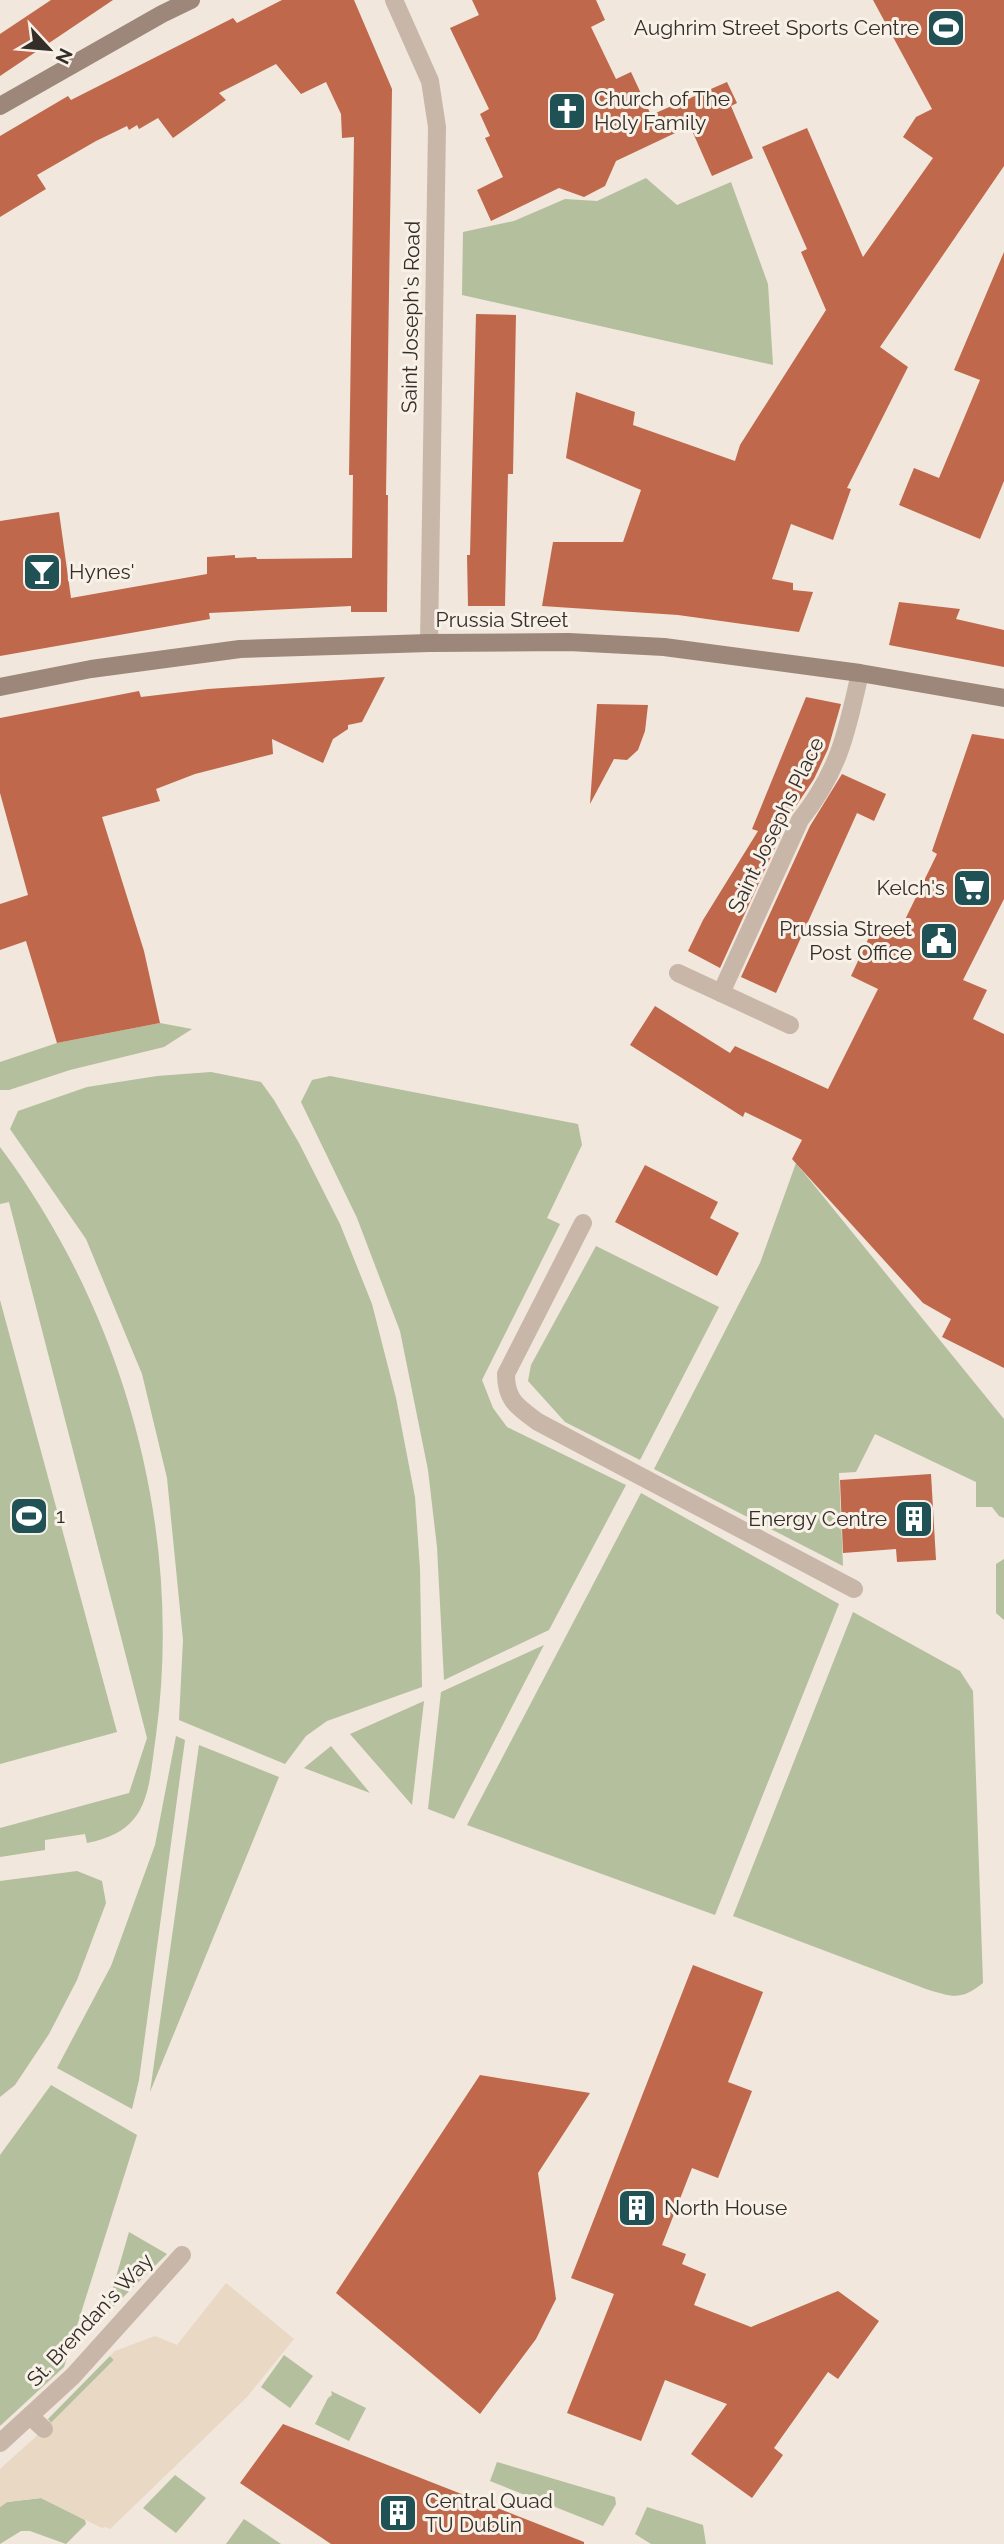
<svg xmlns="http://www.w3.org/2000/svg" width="1004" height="2544" font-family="Raleway,sans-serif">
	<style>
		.green { fill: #b3bf9d }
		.plaza { fill: #e8d8c4 }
		.building { fill: #bf684b }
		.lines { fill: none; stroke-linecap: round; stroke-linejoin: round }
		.street { stroke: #c8b7a9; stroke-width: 18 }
		.secondary { stroke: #9c877a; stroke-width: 18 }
		.labels { text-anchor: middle; stroke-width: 6; stroke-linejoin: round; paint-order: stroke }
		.poi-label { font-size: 21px; fill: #352d28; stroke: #f8f1e8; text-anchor: start }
		.street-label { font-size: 21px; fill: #352d28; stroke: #f8f1e8 }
	</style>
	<rect width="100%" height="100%" fill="#f1e7dc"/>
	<g class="green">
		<path d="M646,178L677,205L731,182L768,284L773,365L462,295L463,232L514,221L565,199L597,201Z"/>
		<path d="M160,1023L192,1029L164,1047L70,1070L9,1090H0V1062L57,1043Z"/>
		<path d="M211,1072L261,1082L274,1100L299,1143L340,1224L372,1304L396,1398L415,1497L420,1569L422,1687L327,1721L306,1736L285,1764L179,1720L183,1640L167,1478L142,1374L86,1239L10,1129L18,1111L87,1087L157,1076Z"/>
		<path d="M330,1076L578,1124L582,1145L547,1218L560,1224L482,1380L493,1408L507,1427L626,1485L549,1630L444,1680L437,1547L428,1470L400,1331L357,1218L301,1102L312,1080Z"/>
		<path d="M0,1147C124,1313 184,1529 156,1735C148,1789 151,1831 87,1843L85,1834L45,1840V1850L0,1857V1828L129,1793L147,1738L9,1202L0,1204Z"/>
		<path d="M796,1163L1004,1419V1518L999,1516L992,1507H976V1482L875,1434L856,1472L839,1473L843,1566L654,1469L760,1263Z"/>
		<path d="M596,1246L719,1307L640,1460L565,1422L528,1381L531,1365Z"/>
		<path d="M0,1300L117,1732L0,1764Z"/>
		<path d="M641,1493L839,1604L715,1915L467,1825Z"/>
		<path d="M1004,1559V1620L996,1613V1564Z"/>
		<path d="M853,1612L960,1671L973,1691L983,1983C960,2001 953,1997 926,1989L733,1916Z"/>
		<path d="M544,1645L454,1819L428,1809L441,1692Z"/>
		<path d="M424,1701L412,1805L350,1734Z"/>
		<path d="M176,1736L185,1740L139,2080L132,2109L57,2068L111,1966L155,1845Z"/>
		<path d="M199,1745L279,1777L150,2092Z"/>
		<path d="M331,1746L370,1793L304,1768Z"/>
		<path d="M77,1871L102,1881L106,1903L77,1980L49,2034L15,2085L0,2097V1881Z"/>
		<path d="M51,2085L137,2135L64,2367L0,2426V2155Z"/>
		<path d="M129,2232L167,2254L105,2315Z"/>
		<path d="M284,2355L313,2376L290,2408L261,2387Z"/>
		<path d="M110,2356L114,2360L51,2423L48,2419Z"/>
		<path d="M331,2391L366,2408L349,2441L315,2424L328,2398L332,2395Z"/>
		<path d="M497,2462L615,2497L616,2504L603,2526L490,2481Z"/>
		<path d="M175,2475L206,2498L176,2533L143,2508Z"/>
		<path d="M41,2498L85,2520L86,2524L66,2544L30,2531H21L0,2544V2507L7,2502Z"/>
		<path d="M647,2507L703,2525L706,2544H651L635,2534Z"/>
		<path d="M244,2519L281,2544H226Z"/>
	</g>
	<path class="plaza" d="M226,2283L294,2339L247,2397L110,2529L106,2527L102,2528L41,2498L7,2502L0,2507V2469L51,2423L114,2360L110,2356L115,2351L155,2336L177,2345Z"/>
	<g class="building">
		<path d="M51,0H113L0,76V34Z"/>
		<path d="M282,0H354L392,89L386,495H388L387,612H351V606L209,613L210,619L0,656V521L59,512L71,598L207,574V557L235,555V558L256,557L257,559L352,558L353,475H349L354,137L342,138L341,114L326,82L301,94L276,64L219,93L226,100L173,138L158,118L139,129L137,125L129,130L127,126L96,141L37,175L46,189L0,217V136L68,96L71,100L233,18L237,23Z"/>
		<path d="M472,0H596L605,20L591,27L616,79L631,72L651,115L727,82L737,103L731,106L753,158L712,176L690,126L616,161L605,186L584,197L559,188L491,221L477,190L503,177L485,138L490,136L480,114L489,109L450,28L479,15Z"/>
		<path d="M873,0H1004V166L880,347L908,367L847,488L851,489L833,540L791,524L772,579L793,583V590L813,592L799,632L678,615L542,606L553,542H623L641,490L566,458L576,392L635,412L633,425L735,461L740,445L826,310L801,252L807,249L762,147L807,128L863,257L933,158L903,137L916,117L932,109Z"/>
		<path d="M1004,252V481L980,539L899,505L914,468L939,478L980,380L954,370Z"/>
		<path d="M476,314L516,315L513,474H508L505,606H468L467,555H470Z"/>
		<path d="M899,602L960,609L956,619L1004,630V667L889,645Z"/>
		<path d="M385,677L362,722L348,725V729L333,739L323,763L272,739L273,754L195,774L156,789L160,801L102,817L144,951L160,1023L57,1043L26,941L0,950V904L28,895L0,793V718L139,691L141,697L208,689Z"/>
		<path d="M806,697L841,704L828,749L814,779L790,815L720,968L688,951L703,920L758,831L752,829Z"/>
		<path d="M597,704L648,705L645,731L638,750L627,760L614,759L590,804Z"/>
		<path d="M972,734L1004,739V899L963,980L987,990L973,1019L1004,1034V1368L942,1337L951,1319L923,1303L792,1159L802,1140L745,1112L743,1117L630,1045L655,1006L730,1053L735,1046L828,1089L878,989L851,976L876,922L899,932L937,854L932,851Z"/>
		<path d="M842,774L886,794L874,821L857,813L776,993L741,977L810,826Z"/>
		<path d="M645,1165L718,1202L710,1218L739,1233L717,1276L615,1222Z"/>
		<path d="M931,1474L936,1560L897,1562L896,1549L843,1553L840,1480Z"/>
		<path d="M693,1965L763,1992L728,2082L752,2091L718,2178L692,2168L662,2245L686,2254L682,2264L706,2274L694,2305L751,2327L838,2291L879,2321L838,2379L828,2372L774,2448L783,2455L752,2498L691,2454L727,2404L665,2380L641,2441L567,2413L614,2294L571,2278Z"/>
		<path d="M480,2075L590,2093L538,2173L556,2299L536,2339L480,2414L336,2293Z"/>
		<path d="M283,2424L584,2542V2544H331L240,2483Z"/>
	</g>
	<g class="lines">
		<g class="street">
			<path d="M394,0L430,81L437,127L429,643"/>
			<path d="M678,973L790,1025"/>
			<path d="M721,993L800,820C839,771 847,732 860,673"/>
			<path d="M583,1223L506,1374C506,1401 518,1407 538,1422L854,1589"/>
			<path d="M30,2416L44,2429"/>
			<path d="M0,2443L73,2376L182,2255"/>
		</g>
		<g class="secondary">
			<path d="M0,106L162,14L191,0"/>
			<path d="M0,687L91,669L240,649L429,643L569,642L664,647L860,673L1004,698"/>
		</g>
	</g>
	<defs>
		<symbol id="stadium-square" viewBox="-11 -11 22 22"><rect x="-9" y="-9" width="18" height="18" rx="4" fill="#205155" stroke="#f8f1e8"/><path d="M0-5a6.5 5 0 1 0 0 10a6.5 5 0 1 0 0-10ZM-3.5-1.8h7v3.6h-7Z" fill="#fff"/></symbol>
		<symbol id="church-square" viewBox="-11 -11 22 22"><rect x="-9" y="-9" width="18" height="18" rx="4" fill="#205155" stroke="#f8f1e8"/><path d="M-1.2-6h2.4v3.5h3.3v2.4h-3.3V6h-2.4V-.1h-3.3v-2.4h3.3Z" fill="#fff"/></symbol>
		<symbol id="bar-square" viewBox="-11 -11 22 22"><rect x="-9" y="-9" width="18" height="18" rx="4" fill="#205155" stroke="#f8f1e8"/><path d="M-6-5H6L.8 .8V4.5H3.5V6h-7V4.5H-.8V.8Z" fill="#fff"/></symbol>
		<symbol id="supermarket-square" viewBox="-11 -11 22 22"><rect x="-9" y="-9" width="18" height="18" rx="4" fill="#205155" stroke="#f8f1e8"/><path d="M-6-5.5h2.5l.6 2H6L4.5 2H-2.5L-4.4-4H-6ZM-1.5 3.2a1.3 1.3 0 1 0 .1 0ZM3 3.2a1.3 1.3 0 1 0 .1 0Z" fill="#fff"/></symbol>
		<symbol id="civic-square" viewBox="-11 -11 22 22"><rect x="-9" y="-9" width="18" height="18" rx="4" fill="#205155" stroke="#f8f1e8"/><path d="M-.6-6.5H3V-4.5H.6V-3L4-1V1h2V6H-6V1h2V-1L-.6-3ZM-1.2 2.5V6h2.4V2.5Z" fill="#fff"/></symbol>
		<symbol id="building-square" viewBox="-11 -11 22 22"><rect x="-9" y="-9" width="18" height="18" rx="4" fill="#205155" stroke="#f8f1e8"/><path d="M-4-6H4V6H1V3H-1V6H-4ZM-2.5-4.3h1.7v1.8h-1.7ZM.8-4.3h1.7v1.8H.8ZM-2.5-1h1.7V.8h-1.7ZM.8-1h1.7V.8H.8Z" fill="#fff"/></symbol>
	</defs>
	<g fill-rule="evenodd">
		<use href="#stadium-square" x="924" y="6" width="44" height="44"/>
		<use href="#church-square" x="545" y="89" width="44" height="44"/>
		<use href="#bar-square" x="20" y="550" width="44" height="44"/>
		<use href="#supermarket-square" x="950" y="866" width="44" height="44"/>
		<use href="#civic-square" x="917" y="919" width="44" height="44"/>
		<use href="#stadium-square" x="7" y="1494" width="44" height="44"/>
		<use href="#building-square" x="892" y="1497" width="44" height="44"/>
		<use href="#building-square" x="615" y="2186" width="44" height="44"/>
		<use href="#building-square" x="376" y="2491" width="44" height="44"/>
	</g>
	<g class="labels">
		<g class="poi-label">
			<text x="919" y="35" text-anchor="end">Aughrim Street Sports Centre</text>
			<text x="594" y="106">Church of The<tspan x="594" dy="24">Holy Family</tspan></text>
			<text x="69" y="579">Hynes'</text>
			<text x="945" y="895" text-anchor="end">Kelch's</text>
			<text x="912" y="936" text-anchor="end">Prussia Street<tspan x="912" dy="24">Post Office</tspan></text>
			<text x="56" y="1523">1</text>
			<text x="887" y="1526" text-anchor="end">Energy Centre</text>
			<text x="664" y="2215">North House</text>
			<text x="425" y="2508">Central Quad<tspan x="425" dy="24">TU Dublin</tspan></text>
		</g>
		<g class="street-label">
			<text transform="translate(411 317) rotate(-89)" y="7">Saint Joseph's Road</text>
			<text x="502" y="627">Prussia Street</text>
			<text transform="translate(776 825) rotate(-64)" y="7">Saint Josephs Place</text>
			<text transform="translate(90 2320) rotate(-47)" y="7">St. Brendan's Way</text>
		</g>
	</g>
	<g transform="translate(49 49) rotate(116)" stroke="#f8f1e8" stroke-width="5" paint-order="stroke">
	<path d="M0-5L12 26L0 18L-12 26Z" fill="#352d28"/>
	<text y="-10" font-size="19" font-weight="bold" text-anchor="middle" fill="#352d28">N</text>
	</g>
</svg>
